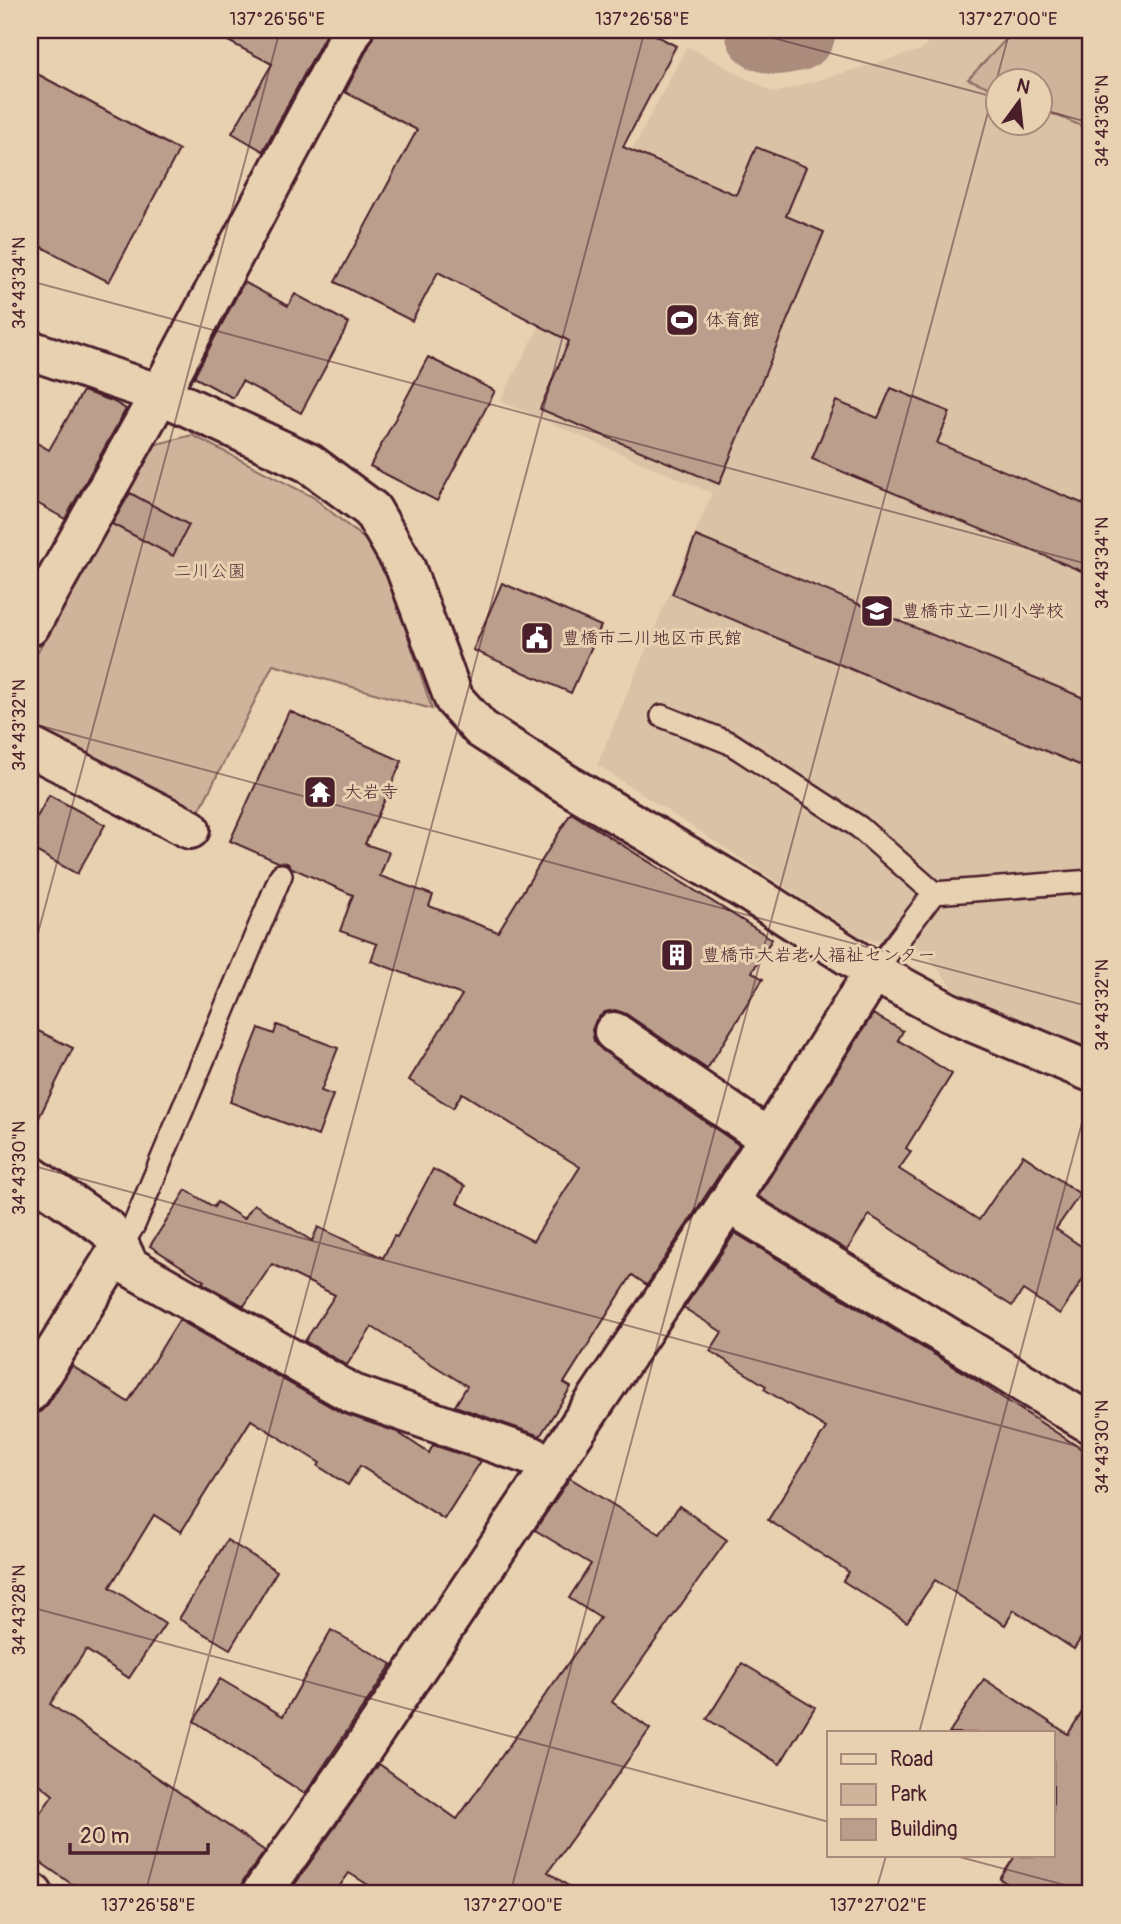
<svg xmlns="http://www.w3.org/2000/svg" width="1121" height="1924" font-family="Pangolin,'Klee One',sans-serif">
	<style>
		.built { fill: #dac2a6; fill-rule: evenodd }
		.green { fill: #cfb49b; stroke: #8c6a63; stroke-width: 2 }
		.lines { fill: none; stroke-linecap: round; stroke-linejoin: round }
		.river { stroke: #aa8b7c; stroke-width: 84 }
		.building { fill: #bb9f8c; stroke: #4a1f2b; stroke-width: 2 }
		.service-casing { stroke: #4a1f2b; stroke-width: 26 }
		.minor-casing { stroke: #4a1f2b; stroke-width: 44 }
		.service { stroke: #e8d1b1; stroke-width: 21 }
		.minor { stroke: #e8d1b1; stroke-width: 38 }
		.ticks { fill: none; stroke: #4a1f2b; stroke-width: 2; stroke-opacity: 0.45 }
		.labels { text-anchor: middle; stroke-width: 6; stroke-linejoin: round; paint-order: stroke }
		.poi-label { font-size: 18px; fill: #4a1f2b; stroke: #e8d1b1; text-anchor: start }
		.park-label { font-size: 18px; fill: #5e353c; stroke: #e8d1b1 }
		.neatline { fill: none; stroke: #4a1f2b; stroke-width: 2.5 }
		.ticks-label { font-size: 18px; text-anchor: middle; fill: #4a1f2b }
	</style>
	<rect width="100%" height="100%" fill="#e8d1b1"/>
	<filter id="ink" filterUnits="userSpaceOnUse"><feTurbulence type="fractalNoise" baseFrequency=".0143" numOctaves="2"/><feDisplacementMap in="SourceGraphic" scale="14" xChannelSelector="R" yChannelSelector="G"/><feConvolveMatrix kernelMatrix="1 2 1 2 8 2 1 2 1" color-interpolation-filters="sRGB"/></filter>
	<g filter="url(#ink)">
		<path class="built" d="M940,30H1091V1056L963,1001L926,953L863,938L597,765L712,493L500,401L687,46L774,93L921,50ZM998,80H1040V122H998Z"/>
		<g class="green">
			<path d="M723,30H820L779,57Z"/>
			<path d="M1015,30H1091V130L1041,109L1040,80H998V91L968,79Z"/>
			<path d="M192,435L313,497L380,552L432,709L273,665L190,829L30,740V666L149,446Z"/>
		</g>
		<g class="lines">
			<path class="river" d="M767,30L778,33L794,30"/>
		</g>
		<g class="building">
			<path d="M207,30H328L263,151L232,133L272,64Z"/>
			<path d="M375,30H646L676,46L623,147L736,195L756,147L806,167L786,216L824,232L719,484L540,409L569,341L438,272L412,321L335,282L417,130L345,92L372,40Z"/>
			<path d="M30,70L179,150L109,282L30,241Z"/>
			<path d="M244,282L288,306L295,294L349,323L301,413L242,381L233,398L194,377Z"/>
			<path d="M428,357L495,391L437,501L370,466Z"/>
			<path d="M891,388L950,412L937,443L1091,507V575L812,459L836,401L878,418Z"/>
			<path d="M83,391L112,401L126,409L65,519L30,499V439L49,450Z"/>
			<path d="M130,493L189,525L173,556L112,524Z"/>
			<path d="M696,536L1091,701V770L672,594Z"/>
			<path d="M502,583L601,626L571,693L473,650Z"/>
			<path d="M289,711L402,761L365,844L389,852L380,876L433,895L429,906L498,932L571,813L772,939L752,972L763,979L707,1069L626,1014L615,1010L605,1012L596,1020L592,1030L594,1041L602,1050L739,1145L647,1285L632,1275L564,1383L571,1387L540,1436L455,1406L467,1386L372,1327L347,1365L305,1341L335,1295L272,1264L244,1306L202,1283L204,1281L150,1246L186,1190L214,1207L217,1202L244,1219L254,1204L312,1241L318,1227L383,1258L394,1236L397,1237L433,1169L465,1186L457,1203L533,1241L580,1167L462,1093L453,1108L409,1080L462,995L371,961L377,944L340,931L353,895L292,868L287,863L278,862L230,841Z"/>
			<path d="M49,795L105,825L77,874L30,848V830Z"/>
			<path d="M873,1014L903,1031L898,1040L952,1074L906,1148L911,1152L899,1169L979,1220L1023,1155L1080,1194L1056,1229L1091,1253V1267L1060,1314L1023,1290L1012,1306L869,1215L847,1250L758,1196Z"/>
			<path d="M277,1025L338,1048L321,1091L333,1095L318,1136L230,1102L259,1028L274,1034Z"/>
			<path d="M30,1027L73,1048L30,1136Z"/>
			<path d="M735,1233L966,1374L1091,1455V1622L1074,1649L1014,1610L1005,1625L935,1580L907,1622L843,1581L849,1572L768,1520L826,1428L764,1389L766,1386L710,1351L722,1332L684,1308Z"/>
			<path d="M179,1320L342,1413L397,1432L429,1453L433,1445L481,1461L444,1519L360,1466L348,1485L318,1466L320,1463L251,1420L181,1532L154,1515L110,1587L165,1624L129,1678L86,1650L50,1704L265,1851L243,1881L240,1894H86L30,1855V1828L53,1795L30,1776V1414L40,1412L48,1404L72,1366L128,1402Z"/>
			<path d="M570,1478L660,1534L679,1506L727,1540L612,1702L650,1729L548,1872L580,1894H383L349,1873L334,1894H288L379,1764L457,1819L600,1618L569,1598L591,1564L535,1530Z"/>
			<path d="M227,1540L277,1571L230,1649L179,1619Z"/>
			<path d="M331,1630L392,1664L305,1794L194,1721L220,1679L283,1716Z"/>
			<path d="M742,1663L815,1707L780,1764L707,1719Z"/>
			<path d="M984,1679L1068,1734L1091,1698V1894H1024L1000,1879L1015,1856H1053V1733H949Z"/>
		</g>
		<g class="lines">
			<defs>
				<g id="service">
					<path d="M662,716L730,743L859,827L934,893"/>
					<path d="M874,972L934,893L1091,881"/>
					<path d="M120,1247L134,1225L281,875"/>
				</g>
				<g id="minor">
					<path d="M30,350L160,394L309,463L372,510L405,567L454,699L481,729L563,782L752,894L874,972L948,1012L1091,1072"/>
					<path d="M30,626L160,394L353,30"/>
					<path d="M30,747L190,829"/>
					<path d="M614,1032L768,1138"/>
					<path d="M30,1175L108,1229L120,1247L30,1392"/>
					<path d="M728,1203L1091,1424"/>
					<path d="M120,1247L129,1266L353,1394L532,1456L551,1466"/>
					<path d="M30,1892L33,1894"/>
					<path d="M261,1894L348,1771L728,1203L874,972"/>
				</g>
			</defs>
			<use href="#service" class="service-casing"/>
			<use href="#minor" class="minor-casing"/>
			<use href="#service" class="service"/>
			<use href="#minor" class="minor"/>
		</g>
	</g>
	<path class="ticks" d="M743,30L998,98M1040,109L1091,123M30,281L1091,565M30,723L1091,1007M30,963L280,30M30,1165L1091,1450M30,1607L829,1822M919,1733L1091,1089M956,1856L1091,1892M145,1894L645,30M510,1894L1010,30M875,1894L886,1856"/>
	<defs>
		<symbol id="stadium-square" viewBox="-11 -11 22 22"><rect x="-9" y="-9" width="18" height="18" rx="4" fill="#4a1f2b" stroke="#e8d1b1"/><path d="M0-5a6.5 5 0 1 0 0 10a6.5 5 0 1 0 0-10ZM-3.5-1.8h7v3.6h-7Z" fill="#fff"/></symbol>
		<symbol id="school-square" viewBox="-11 -11 22 22"><rect x="-9" y="-9" width="18" height="18" rx="4" fill="#4a1f2b" stroke="#e8d1b1"/><path d="M0-5L7-2L0 1L-7-2ZM-4 1L0 2.5L4 1V4Q0 6-4 4Z" fill="#fff"/></symbol>
		<symbol id="civic-square" viewBox="-11 -11 22 22"><rect x="-9" y="-9" width="18" height="18" rx="4" fill="#4a1f2b" stroke="#e8d1b1"/><path d="M-.6-6.5H3V-4.5H.6V-3L4-1V1h2V6H-6V1h2V-1L-.6-3ZM-1.2 2.5V6h2.4V2.5Z" fill="#fff"/></symbol>
		<symbol id="temple-square" viewBox="-11 -11 22 22"><rect x="-9" y="-9" width="18" height="18" rx="4" fill="#4a1f2b" stroke="#e8d1b1"/><path d="M0-6L5-2H3V0L6.5 2.5H4V6H1.5V3h-3V6H-4V2.5H-6.5L-3 0V-2H-5Z" fill="#fff"/></symbol>
		<symbol id="building-square" viewBox="-11 -11 22 22"><rect x="-9" y="-9" width="18" height="18" rx="4" fill="#4a1f2b" stroke="#e8d1b1"/><path d="M-4-6H4V6H1V3H-1V6H-4ZM-2.5-4.3h1.7v1.8h-1.7ZM.8-4.3h1.7v1.8H.8ZM-2.5-1h1.7V.8h-1.7ZM.8-1h1.7V.8H.8Z" fill="#fff"/></symbol>
	</defs>
	<g fill-rule="evenodd">
		<use href="#stadium-square" x="663" y="301" width="38" height="38"/>
		<use href="#school-square" x="858" y="592" width="38" height="38"/>
		<use href="#civic-square" x="518" y="619" width="38" height="38"/>
		<use href="#temple-square" x="301" y="773" width="38" height="38"/>
		<use href="#building-square" x="658" y="936" width="38" height="38"/>
	</g>
	<g class="labels">
		<g class="poi-label">
			<text x="706" y="326">体育館</text>
			<text x="902" y="617">豊橋市立二川小学校</text>
			<text x="562" y="644">豊橋市二川地区市民館</text>
			<text x="344" y="798">大岩寺</text>
			<text x="702" y="961">豊橋市大岩老人福祉センター</text>
		</g>
		<g class="park-label">
			<text x="210" y="577">二川公園</text>
		</g>
	</g>
	<rect width="1121" height="1924" fill="none" stroke="#e8d1b1" stroke-width="77"/>
	<rect x="827" y="1731" width="228" height="126" fill="#e8d1b1" stroke="#a98a7b" stroke-width="2"/>
	<rect x="841" y="1754" width="35" height="10" fill="#e8d1b1" stroke="#a98a7b" stroke-width="2"/>
	<text x="890" y="1766" font-size="21" fill="#4a1f2b">Road</text>
	<rect x="841" y="1784" width="35" height="21" fill="#cfb49b" stroke="#a98a7b" stroke-width="2"/>
	<text x="890" y="1801" font-size="21" fill="#4a1f2b">Park</text>
	<rect x="841" y="1819" width="35" height="21" fill="#bb9f8c" stroke="#a98a7b" stroke-width="2"/>
	<text x="890" y="1836" font-size="21" fill="#4a1f2b">Building</text>
	<g transform="translate(1019 102) rotate(15)"><circle r="33" fill="#e8d1b1" stroke="#a98a7b" stroke-width="2"/>
	<path d="M0-5L12 26L0 18L-12 26Z" fill="#4a1f2b"/>
	<text y="-10" font-size="19" font-weight="bold" text-anchor="middle" fill="#4a1f2b">N</text>
	</g>
	<path d="M70 1843v10h138v-10" fill="none" stroke="#4a1f2b" stroke-width="3.5"/>
	<text x="80" y="1843" font-size="21" fill="#4a1f2b" stroke="#e8d1b1" stroke-width="5" paint-order="stroke">20 m</text>
	<rect x="38" y="38" width="1044" height="1847" class="neatline"/>
	<g class="ticks-label">
		<text x="277" y="25">137°26'56"E</text>
		<text x="642" y="25">137°26'58"E</text>
		<text x="1008" y="25">137°27'00"E</text>
		<text transform="translate(1102 121) rotate(-90)" y="6">34°43'36"N</text>
		<text transform="translate(19 283) rotate(-90)" y="6">34°43'34"N</text>
		<text transform="translate(1102 563) rotate(-90)" y="6">34°43'34"N</text>
		<text transform="translate(19 725) rotate(-90)" y="6">34°43'32"N</text>
		<text transform="translate(1102 1005) rotate(-90)" y="6">34°43'32"N</text>
		<text transform="translate(19 1168) rotate(-90)" y="6">34°43'30"N</text>
		<text transform="translate(1102 1447) rotate(-90)" y="6">34°43'30"N</text>
		<text transform="translate(19 1610) rotate(-90)" y="6">34°43'28"N</text>
		<text x="148" y="1911">137°26'58"E</text>
		<text x="513" y="1911">137°27'00"E</text>
		<text x="878" y="1911">137°27'02"E</text>
	</g>
</svg>
